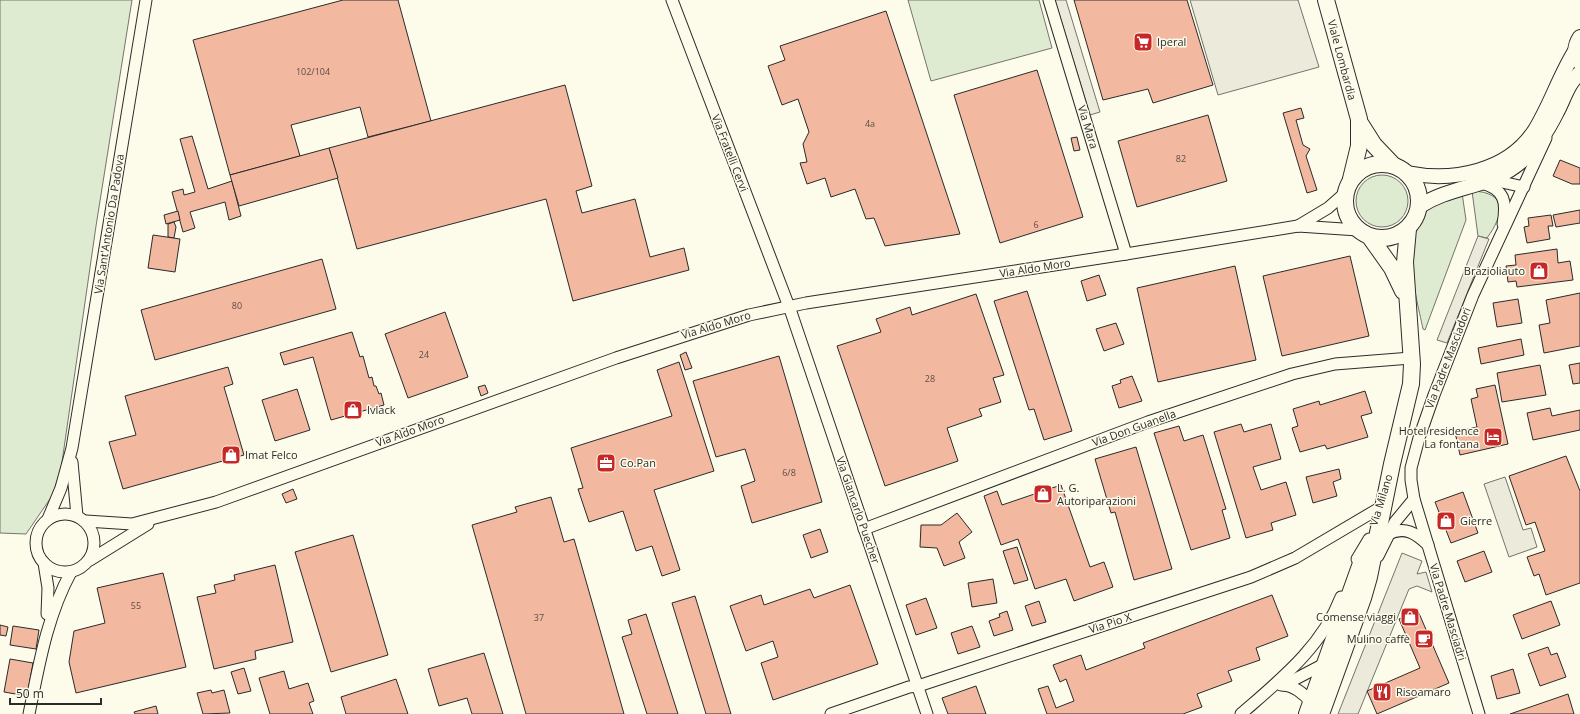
<svg xmlns="http://www.w3.org/2000/svg" width="1580" height="714" font-family="'Open Sans',sans-serif">
	<style>
		.green { fill: #deebd1; stroke: #74746e }
		.parking { fill: #eceadb; stroke: #74746e }
		.building { fill: #f2b8a0; stroke: #2b2b2b }
		.lines { fill: none; stroke-linecap: round; stroke-linejoin: round }
		.minor-casing { stroke: #2b2b2b; stroke-width: 13 }
		.tertiary-casing { stroke: #2b2b2b; stroke-width: 16 }
		.secondary-casing { stroke: #2b2b2b; stroke-width: 18 }
		.minor { stroke: #fdfbea; stroke-width: 11 }
		.tertiary { stroke: #fdfbea; stroke-width: 14 }
		.secondary { stroke: #fdfbea; stroke-width: 16 }
		.labels { text-anchor: middle; stroke-width: 3; stroke-linejoin: round; paint-order: stroke }
		.number-label { font-size: 9px; fill: #5d4e48 }
		.poi-label { font-size: 11px; fill: #2b2b2b; stroke: #fdfbea; text-anchor: start }
		.street-label { font-size: 11px; fill: #2b2b2b; stroke: #fdfbea }
	</style>
	<rect width="100%" height="100%" fill="#fdfbea"/>
	<g class="green">
		<path d="M0,0H132L96,226L61,469L52,496L26,534L0,533Z"/>
		<path d="M908,0H1039L1052,48L931,81Z"/>
		<circle cx="1382" cy="201" r="26"/>
		<path d="M1472,191C1508,192 1504,215 1487,238L1478,236Z"/>
		<path d="M1462,193L1466,220L1425,330L1423,329C1415,290 1396,230 1436,203C1443,198 1454,196 1462,193Z"/>
	</g>
	<g class="parking">
		<path d="M1055,0H1066L1100,112L1090,115Z"/>
		<path d="M1190,0H1298L1319,67L1218,95Z"/>
		<path d="M1478,236L1489,239L1447,343L1437,340Z"/>
		<path d="M1505,477L1523,530L1531,528L1537,547L1509,557L1484,484Z"/>
		<path d="M1402,553L1422,561L1417,574L1426,572L1432,592L1417,586L1409,589L1358,714H1338Z"/>
	</g>
	<g class="building">
		<path d="M343,0H398L431,121L368,137L360,107L291,125L300,156L230,175L193,40Z"/>
		<path d="M1074,0H1187L1213,85L1153,103L1148,89L1103,100Z"/>
		<path d="M886,11L960,234L885,246L874,218L866,219L855,189L831,197L825,178L807,184L800,163L807,162L803,144L809,132L798,99L782,105L768,66L785,60L780,46Z"/>
		<path d="M1037,70L1083,217L1000,243L954,95Z"/>
		<path d="M565,85L592,186L576,191L582,213L635,199L650,257L684,248L689,270L573,301L546,199L357,249L329,148Z"/>
		<path d="M1301,108L1304,118L1296,120L1303,145L1310,149L1306,156L1317,190L1307,193L1283,113Z"/>
		<path d="M1208,115L1227,181L1137,207L1118,141Z"/>
		<path d="M192,136L208,189L232,181L241,216L229,220L225,202L190,212L195,228L183,232L172,192L183,189L184,195L195,192L180,139Z"/>
		<path d="M1077,137L1080,150L1074,151L1071,138Z"/>
		<path d="M329,148L338,178L239,206L230,175Z"/>
		<path d="M1560,160L1580,168V184H1572L1553,176Z"/>
		<path d="M1580,210V223L1556,227L1553,215Z"/>
		<path d="M178,211L180,220L166,224L164,215Z"/>
		<path d="M1551,215L1553,226H1548L1550,239L1527,243L1524,227L1529,226L1528,218Z"/>
		<path d="M174,222L176,227L174,238L168,237V224Z"/>
		<path d="M153,235L180,239L175,272L148,268Z"/>
		<path d="M1557,249L1558,263L1570,261L1573,280L1517,287L1516,281L1508,282L1506,266L1516,265L1515,255Z"/>
		<path d="M1350,256L1369,336L1282,356L1263,276Z"/>
		<path d="M322,259L336,309L155,360L141,310Z"/>
		<path d="M1235,266L1256,360L1158,382L1137,288Z"/>
		<path d="M1099,275L1106,295L1087,301L1081,281Z"/>
		<path d="M1027,291L1072,431L1044,440L1034,409L1029,410L994,301Z"/>
		<path d="M1580,293V346L1544,353L1539,325L1550,323L1546,300Z"/>
		<path d="M976,294L1004,375L993,378L1001,402L979,409L982,416L947,428L958,461L885,486L837,346L881,332L876,319L910,307L912,315Z"/>
		<path d="M1518,299L1522,323L1497,327L1493,303Z"/>
		<path d="M445,312L468,377L408,398L385,334Z"/>
		<path d="M1116,323L1124,344L1104,351L1096,329Z"/>
		<path d="M352,332L360,357L363,356L369,378L372,377L374,386H376L379,394L381,393L384,405L331,420L313,357L284,365L280,353Z"/>
		<path d="M1521,339L1524,355L1481,364L1478,348Z"/>
		<path d="M686,352L692,368L685,370L680,355Z"/>
		<path d="M779,356L822,502L752,523L741,486L755,481L745,449L716,457L693,381Z"/>
		<path d="M679,362L714,471L654,490L680,570L662,576L652,546L636,551L623,511L589,522L578,489L583,488L571,448L672,416L657,370Z"/>
		<path d="M1580,363V383L1573,384L1569,365Z"/>
		<path d="M1540,365L1546,395L1502,402L1497,373Z"/>
		<path d="M228,367L233,384L224,387L244,455L123,489L109,442L136,435L125,396Z"/>
		<path d="M1132,376L1142,401L1119,408L1112,386L1121,383L1120,380Z"/>
		<path d="M485,385L488,393L481,396L478,387Z"/>
		<path d="M1495,385L1508,444L1460,455L1455,432L1477,427L1471,399L1478,397L1476,389Z"/>
		<path d="M297,389L310,430L275,441L262,400Z"/>
		<path d="M1365,391L1372,413L1361,416L1368,437L1327,449L1325,445L1300,452L1292,428L1298,426L1293,409L1319,401L1320,405Z"/>
		<path d="M1550,408L1552,416L1580,410V430L1533,440L1527,413Z"/>
		<path d="M1241,424L1244,432L1271,424L1281,459L1253,467L1261,490L1286,482L1296,515L1271,523L1273,530L1246,538L1214,432Z"/>
		<path d="M1179,426L1184,441L1203,435L1226,509L1222,510L1230,538L1191,550L1154,433Z"/>
		<path d="M1136,447L1172,569L1134,580L1115,512L1111,513L1095,459Z"/>
		<path d="M1566,456L1580,491V583L1546,595L1539,574L1534,576L1527,557L1545,551L1535,522L1526,525L1509,476Z"/>
		<path d="M1339,469L1341,479L1333,482L1337,496L1313,503L1306,477Z"/>
		<path d="M1061,485L1090,567L1104,562L1113,587L1074,601L1066,579L1035,589L1018,539L1001,545L984,496L997,491L1002,505Z"/>
		<path d="M293,489L297,499L286,503L282,494Z"/>
		<path d="M1463,492L1478,533L1451,543L1435,502Z"/>
		<path d="M551,497L564,542L574,539L624,714H526L472,525L517,512L515,507Z"/>
		<path d="M957,513L972,532L959,542L965,558L944,566L937,548L920,547L921,525H941Z"/>
		<path d="M820,529L828,552L811,558L803,535Z"/>
		<path d="M353,535L388,655L331,672L295,552Z"/>
		<path d="M1017,547L1028,580L1014,584L1003,551Z"/>
		<path d="M1484,551L1492,572L1465,582L1457,561Z"/>
		<path d="M275,565L293,642L255,651L256,659L214,669L197,597L216,593L214,585L235,580L234,575Z"/>
		<path d="M163,573L186,667L76,693L69,662L74,631L105,623L97,588Z"/>
		<path d="M993,579L997,603L972,607L968,583Z"/>
		<path d="M850,585L878,664L773,700L761,663L778,657L773,641L746,651L730,606L761,595L764,605L810,589L814,598Z"/>
		<path d="M1272,595L1288,636L1256,648L1260,660L1228,671L1232,681L1197,694L1202,707L1183,714H1047L1038,689L1048,686L1056,708L1074,701L1066,679L1060,682L1053,665L1081,655L1086,670L1145,648L1143,643Z"/>
		<path d="M695,596L731,714H706L672,603Z"/>
		<path d="M926,598L937,628L916,635L906,605Z"/>
		<path d="M1039,601L1046,622L1032,626L1025,606Z"/>
		<path d="M1551,601L1560,625L1522,639L1513,615Z"/>
		<path d="M1007,611L1013,630L994,636L989,621L1000,617L999,614Z"/>
		<path d="M1418,611L1449,683L1377,714L1367,691L1420,668L1399,619Z"/>
		<path d="M646,614L678,714H647L622,637L632,634L628,620Z"/>
		<path d="M0,625L8,627L6,636L0,635Z"/>
		<path d="M13,626L39,630L36,649L10,645Z"/>
		<path d="M972,626L980,647L958,654L951,633Z"/>
		<path d="M1548,647L1551,655L1557,653L1566,677L1540,686L1528,654Z"/>
		<path d="M484,653L503,714H472L467,698L439,706L428,669Z"/>
		<path d="M10,659L33,663L27,696L4,692Z"/>
		<path d="M244,668L251,691L238,694L231,672Z"/>
		<path d="M1513,669L1520,693L1497,699L1491,676Z"/>
		<path d="M284,671L289,689L308,683L314,701L309,703L313,714H270L259,678Z"/>
		<path d="M396,679L408,714H346L341,697Z"/>
		<path d="M976,686L986,714H948L942,698Z"/>
		<path d="M211,690L212,693L224,690L230,713L203,714L197,693Z"/>
		<path d="M1568,694L1574,714H1510Z"/>
		<path d="M156,706L158,714H135L134,712Z"/>
	</g>
	<g class="lines">
		<defs>
			<g id="minor">
				<path d="M672,0L791,312L927,714"/>
				<path d="M1049,0L1126,254"/>
				<path d="M1493,180L1524,187"/>
				<path d="M1481,183C1505,189 1507,202 1503,224"/>
				<path d="M1298,226L1328,208L1345,193"/>
				<path d="M72,462L77,516"/>
				<circle cx="65" cy="543" r="29"/>
				<path d="M48,519L61,488L72,448L146,0"/>
				<path d="M86,521L132,524L216,502L616,358L749,315L806,303L1126,254L1298,226L1358,230"/>
				<path d="M864,529L1148,422L1292,374L1335,364L1411,358"/>
				<path d="M1388,534C1405,526 1416,533 1428,545"/>
				<path d="M1378,556L1395,522L1414,499"/>
				<path d="M1357,559L1369,539"/>
				<path d="M90,560L148,524"/>
				<path d="M44,563L48,588L47,614"/>
				<path d="M1281,685C1293,685 1304,693 1311,703"/>
				<path d="M1284,685L1326,663"/>
				<path d="M29,714C39,665 47,616 71,572"/>
				<path d="M831,714L909,687L918,686L1251,577L1295,558L1378,509"/>
				<path d="M1241,714C1280,680 1322,647 1341,597"/>
				<path d="M1479,714L1414,499L1411,480V468L1419,438L1434,395L1473,295L1546,138"/>
			</g>
			<g id="tertiary">
				<path d="M1580,37C1574,46 1574,55 1580,63"/>
				<path d="M1407,173C1453,182 1508,172 1535,130C1550,106 1559,77 1575,51"/>
				<path d="M1420,206C1454,184 1492,189 1524,159C1538,146 1548,130 1557,112C1564,99 1568,83 1580,73"/>
			</g>
			<g id="secondary">
				<path d="M1326,0L1359,119V146L1351,179"/>
				<path d="M1360,123L1374,145L1393,165"/>
				<circle cx="1382" cy="201" r="37"/>
				<path d="M1370,237L1392,268L1403,291"/>
				<path d="M1307,714L1364,555"/>
				<path d="M1321,714L1363,598L1369,577L1392,464L1411,384L1412,364L1405,262L1408,229"/>
			</g>
		</defs>
		<use href="#minor" class="minor-casing"/>
		<use href="#tertiary" class="tertiary-casing"/>
		<use href="#secondary" class="secondary-casing"/>
		<use href="#minor" class="minor"/>
		<use href="#tertiary" class="tertiary"/>
		<use href="#secondary" class="secondary"/>
	</g>
	<defs>
		<symbol id="supermarket-square" viewBox="-11 -11 22 22"><rect x="-9" y="-9" width="18" height="18" rx="4" fill="#c62828" stroke="#fdfbea"/><path d="M-6-5.5h2.5l.6 2H6L4.5 2H-2.5L-4.4-4H-6ZM-1.5 3.2a1.3 1.3 0 1 0 .1 0ZM3 3.2a1.3 1.3 0 1 0 .1 0Z" fill="#fff"/></symbol>
		<symbol id="shop-square" viewBox="-11 -11 22 22"><rect x="-9" y="-9" width="18" height="18" rx="4" fill="#c62828" stroke="#fdfbea"/><path d="M-5-2.5h2.3a2.7 3.5 0 0 1 5.4 0H5L5.5 6h-11ZM-1.5-2.5h3a1.5 2.3 0 0 0-3 0Z" fill="#fff"/></symbol>
		<symbol id="hotel-square" viewBox="-11 -11 22 22"><rect x="-9" y="-9" width="18" height="18" rx="4" fill="#c62828" stroke="#fdfbea"/><path d="M-6-4.5h1.5V1H6V5H4.5V3h-9V5H-6ZM-4 0a1.8 1.8 0 1 1 3.6 0ZM.5 0V-2.5h3Q6-2.5 6 0Z" fill="#fff"/></symbol>
		<symbol id="office-square" viewBox="-11 -11 22 22"><rect x="-9" y="-9" width="18" height="18" rx="4" fill="#c62828" stroke="#fdfbea"/><path d="M-6-3h4V-5.5h4V-3h4V5H-6ZM-1-4.5V-3h2v-1.5ZM-6 0V1H6V0Z" fill="#fff"/></symbol>
		<symbol id="cafe-square" viewBox="-11 -11 22 22"><rect x="-9" y="-9" width="18" height="18" rx="4" fill="#c62828" stroke="#fdfbea"/><path d="M-5.5-4.5H6V0H3Q3 3.5 0 3.5H-2.5Q-5.5 3.5-5.5 0ZM3-3.2v2h1.7v-2ZM-6 4.5H4V6H-6Z" fill="#fff"/></symbol>
		<symbol id="restaurant-square" viewBox="-11 -11 22 22"><rect x="-9" y="-9" width="18" height="18" rx="4" fill="#c62828" stroke="#fdfbea"/><path d="M-5-6h1v4h1v-4h1v4h1v-4h1v5L-1.5 .5V6h-2V.5L-5-1ZM5-6V6H3V1.5H1.5Q1.5-4 5-6Z" fill="#fff"/></symbol>
	</defs>
	<g fill-rule="evenodd">
		<use href="#supermarket-square" x="1132" y="31" width="22" height="22"/>
		<use href="#shop-square" x="1528" y="260" width="22" height="22"/>
		<use href="#shop-square" x="342" y="399" width="22" height="22"/>
		<use href="#hotel-square" x="1482" y="426" width="22" height="22"/>
		<use href="#shop-square" x="220" y="444" width="22" height="22"/>
		<use href="#office-square" x="595" y="452" width="22" height="22"/>
		<use href="#shop-square" x="1032" y="483" width="22" height="22"/>
		<use href="#shop-square" x="1435" y="510" width="22" height="22"/>
		<use href="#shop-square" x="1399" y="606" width="22" height="22"/>
		<use href="#cafe-square" x="1413" y="628" width="22" height="22"/>
		<use href="#restaurant-square" x="1371" y="681" width="22" height="22"/>
	</g>
	<g class="labels">
		<g class="number-label">
			<text x="313" y="75">102/104</text>
			<text x="870" y="127">4a</text>
			<text x="1181" y="162">82</text>
			<text x="1036" y="228">6</text>
			<text x="237" y="309">80</text>
			<text x="424" y="358">24</text>
			<text x="930" y="382">28</text>
			<text x="789" y="476">6/8</text>
			<text x="136" y="609">55</text>
			<text x="539" y="621">37</text>
		</g>
		<g class="poi-label">
			<text x="1157" y="46">Iperal</text>
			<text x="1525" y="275" text-anchor="end">Brazioliauto</text>
			<text x="367" y="414">Ivlack</text>
			<text x="1479" y="435" text-anchor="end">Hotel residence<tspan x="1479" dy="13">La fontana</tspan></text>
			<text x="245" y="459">Imat Felco</text>
			<text x="620" y="467">Co.Pan</text>
			<text x="1057" y="492">L. G.<tspan x="1057" dy="13">Autoriparazioni</tspan></text>
			<text x="1460" y="525">Gierre</text>
			<text x="1396" y="621" text-anchor="end">Comense viaggi</text>
			<text x="1410" y="643" text-anchor="end">Mulino caffè</text>
			<text x="1396" y="696">Risoamaro</text>
		</g>
		<g class="street-label">
			<text transform="translate(1342 60) rotate(75)" y="4">Viale Lombardia</text>
			<text transform="translate(1088 127) rotate(73)" y="4">Via Mara</text>
			<text transform="translate(730 153) rotate(69)" y="4">Via Fratelli Cervi</text>
			<text transform="translate(109 224) rotate(-81)" y="4">Via Sant'Antonio Da Padova</text>
			<text transform="translate(1035 268) rotate(-9)" y="4">Via Aldo Moro</text>
			<text transform="translate(716 325) rotate(-17)" y="4">Via Aldo Moro</text>
			<text transform="translate(1448 358) rotate(-69)" y="4">Via Padre Masciadori</text>
			<text transform="translate(1134 428) rotate(-20)" y="4">Via Don Guanella</text>
			<text transform="translate(410 431) rotate(-20)" y="4">Via Aldo Moro</text>
			<text transform="translate(1381 500) rotate(-73)" y="4">Via Milano</text>
			<text transform="translate(858 510) rotate(71)" y="4">Via Giancarlo Puecher</text>
			<text transform="translate(1448 612) rotate(73)" y="4">Via Padre Masciadri</text>
			<text transform="translate(1110 623) rotate(-18)" y="4">Via Pio X</text>
		</g>
	</g>
	<path d="M10 698v6h91v-6" fill="none" stroke="#2b2b2b" stroke-width="2"/>
	<text x="16" y="698" font-size="12" fill="#2b2b2b" stroke="#fdfbea" stroke-width="3" paint-order="stroke">50 m</text>
</svg>
